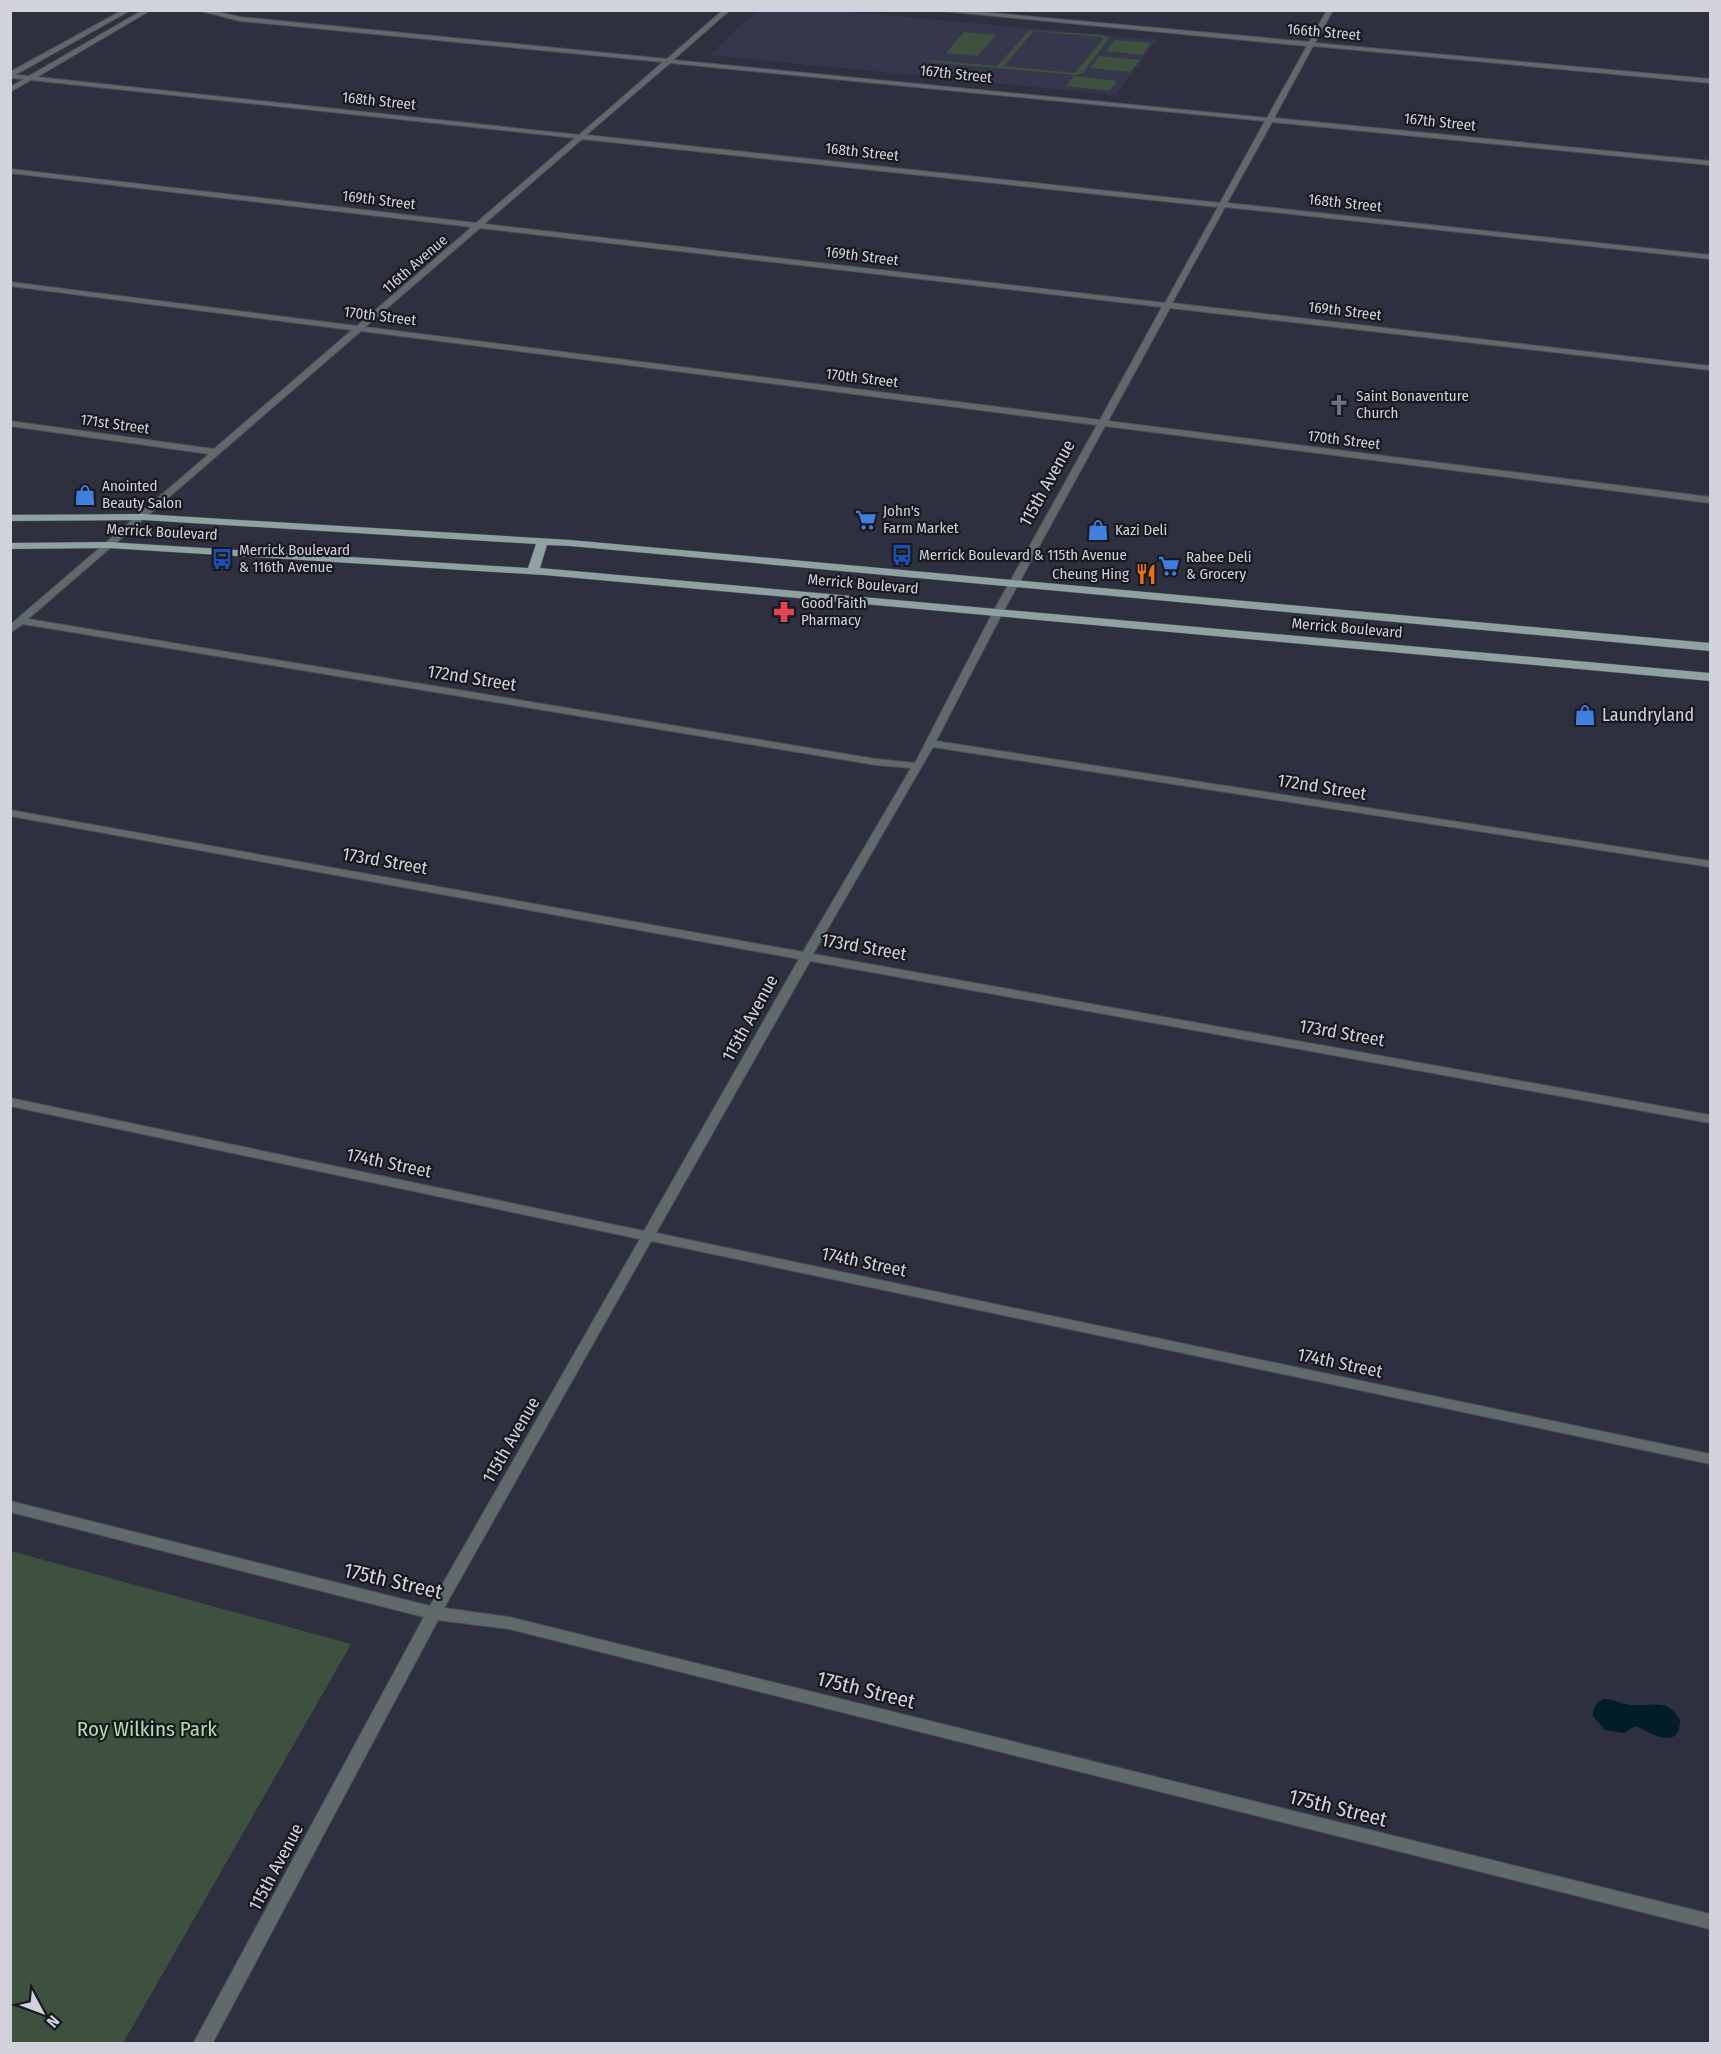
<svg xmlns="http://www.w3.org/2000/svg" width="1721" height="2054" font-family="'Fira Sans Condensed',sans-serif">
	<style>
		.built { fill: #36364c }
		.green { fill: #3d513e; fill-rule: evenodd }
		.water { fill: #001d28 }
		.lines { fill: none; stroke-linecap: round; stroke-linejoin: round }
		.minor-casing { stroke: #4c4d5b; stroke-width: 2 }
		.primary-casing { stroke: #4c4d5b; stroke-width: 1 }
		.minor { fill: #606a6a; fill-rule: evenodd }
		.primary { fill: #8da2a1; fill-rule: evenodd }
		.labels { text-anchor: middle; stroke-width: 4.5; stroke-linejoin: round; paint-order: stroke }
		.far-street-label { font-size: 15px; fill: #d1d2dc; stroke: #18181f }
		.far-poi-label { font-size: 15px; fill: #d1d2dc; stroke: #18181f; text-anchor: start }
		.street-label { font-size: 18px; fill: #d1d2dc; stroke: #18181f }
		.poi-label { font-size: 18px; fill: #d1d2dc; stroke: #18181f; text-anchor: start }
		.near-street-label { font-size: 21px; fill: #d1d2dc; stroke: #18181f }
		.near-park-label { font-size: 21px; fill: #acdeaf; stroke: #18181f }
	</style>
	<rect width="100%" height="100%" fill="#2f303f"/>
	<path class="built" d="M758,10L842,11L1157,40L1116,95L709,55Z"/>
	<g class="green">
		<path d="M1029,30L1103,35L1109,38L1083,73L1076,75L930,62L931,60L997,66ZM1034,31L1101,37L1103,39L1075,73L1004,66Z"/>
		<path d="M964,32L996,35L978,56L946,53Z"/>
		<path d="M1115,40L1151,43L1143,55L1106,51Z"/>
		<path d="M1099,56L1140,60L1130,72L1090,68Z"/>
		<path d="M1074,76L1117,81L1110,91L1066,86Z"/>
		<path d="M11,1551L351,1644L123,2043H11Z"/>
	</g>
	<path class="water" d="M1604,1699C1615,1699 1622,1705 1632,1705C1654,1707 1666,1697 1680,1720C1680,1752 1650,1733 1636,1726L1624,1733L1605,1730L1593,1716C1593,1707 1596,1703 1604,1699Z"/>
	<g class="lines">
		<defs>
			<path id="minor" d="M123,10H131L15,75L29,76L143,10H151L37,77L579,135L663,62L240,21L197,10H210L240,17L667,59L723,10H730L673,60L1267,118L1307,46L932,10H960L1309,42L1327,10H1333L1315,43L1710,79V83L1313,46L1274,118L1710,161V165L1272,122L1227,203L1710,255V259L1225,207L1172,303L1710,366V370L1170,308L1108,421L1710,497V503L1105,426L1003,612L936,741L1710,861V867L933,747L813,954L1710,1115V1123L810,961L656,1233L1710,1454V1464L651,1241L444,1608L509,1617L1710,1914V1929L509,1629L438,1620L212,2044H193L424,1617L10,1512V1501L430,1606L640,1239L10,1106V1098L644,1231L799,959L10,816V810L803,952L911,768L876,765L23,624L10,633V625L209,454L10,426V421L214,449L352,330L10,286V282L357,326L472,227L10,173V169L476,223L575,138L31,80L10,92V87L24,79L10,78V72ZM670,63L1265,121L1220,203L586,135ZM582,139L1218,207L1165,303L484,224ZM480,228L1162,307L1100,420L365,327ZM361,331L1097,425L993,612L915,763L876,759L28,619Z"/>
			<path id="primary" d="M143,514L570,540L1710,643V651L570,546L547,545L540,568L1710,673V681L544,575L108,548L10,549V543L108,542L528,568L536,544L143,520L10,521V515Z"/>
		</defs>
		<use href="#minor" class="minor-casing"/>
		<use href="#primary" class="primary-casing"/>
		<use href="#minor" class="minor"/>
		<use href="#primary" class="primary"/>
	</g>
	<defs>
		<symbol id="church-bare" viewBox="-9 -9 18 18"><path d="M-1.2-6h2.4v3.5h3.3v2.4h-3.3V6h-2.4V-.1h-3.3v-2.4h3.3Z" fill="#6b7280" stroke="#18181f" stroke-width="2.5" paint-order="stroke"/></symbol>
		<symbol id="shop-bare" viewBox="-9 -9 18 18"><path d="M-5-2.5h2.3a2.7 3.5 0 0 1 5.4 0H5L5.5 6h-11ZM-1.5-2.5h3a1.5 2.3 0 0 0-3 0Z" fill="#3f7fe0" stroke="#18181f" stroke-width="2.5" paint-order="stroke"/></symbol>
		<symbol id="supermarket-bare" viewBox="-9 -9 18 18"><path d="M-6-5.5h2.5l.6 2H6L4.5 2H-2.5L-4.4-4H-6ZM-1.5 3.2a1.3 1.3 0 1 0 .1 0ZM3 3.2a1.3 1.3 0 1 0 .1 0Z" fill="#3f7fe0" stroke="#18181f" stroke-width="2.5" paint-order="stroke"/></symbol>
		<symbol id="bus-bare" viewBox="-9 -9 18 18"><path d="M-5-6H5V4H4V6H2V4H-2V6H-4V4H-5ZM-3.5-4V0h7V-4ZM-3.5 1.2v1.5H-2V1.2ZM2 1.2v1.5H3.5V1.2Z" fill="#1a4fb4" stroke="#18181f" stroke-width="2.5" paint-order="stroke"/></symbol>
		<symbol id="restaurant-bare" viewBox="-9 -9 18 18"><path d="M-5-6h1v4h1v-4h1v4h1v-4h1v5L-1.5 .5V6h-2V.5L-5-1ZM5-6V6H3V1.5H1.5Q1.5-4 5-6Z" fill="#e8710a" stroke="#18181f" stroke-width="2.5" paint-order="stroke"/></symbol>
		<symbol id="pharmacy-bare" viewBox="-9 -9 18 18"><path d="M-2-6h4v4h4v4h-4v4h-4v-4h-4v-4h4Z" fill="#e0444e" stroke="#18181f" stroke-width="2.5" paint-order="stroke"/></symbol>
	</defs>
	<g fill-rule="evenodd">
		<use href="#church-bare" x="1324" y="390" width="30" height="30"/>
		<use href="#shop-bare" x="70" y="480" width="30" height="30"/>
		<use href="#supermarket-bare" x="851" y="505" width="30" height="30"/>
		<use href="#shop-bare" x="1083" y="515" width="30" height="30"/>
		<use href="#bus-bare" x="887" y="540" width="30" height="30"/>
		<use href="#bus-bare" x="207" y="544" width="30" height="30"/>
		<use href="#supermarket-bare" x="1154" y="551" width="30" height="30"/>
		<use href="#restaurant-bare" x="1131" y="559" width="30" height="30"/>
		<use href="#pharmacy-bare" x="769" y="597" width="30" height="30"/>
		<use href="#shop-bare" x="1570" y="700" width="30" height="30"/>
	</g>
	<g class="labels">
		<g class="far-street-label">
			<text transform="translate(1324 32) rotate(5)" y="5">166th Street</text>
			<text transform="translate(956 74) rotate(6)" y="5">167th Street</text>
			<text transform="translate(379 101) rotate(6)" y="5">168th Street</text>
			<text transform="translate(1440 122) rotate(6)" y="5">167th Street</text>
			<text transform="translate(862 152) rotate(6)" y="5">168th Street</text>
			<text transform="translate(379 200) rotate(7)" y="5">169th Street</text>
			<text transform="translate(1345 203) rotate(6)" y="5">168th Street</text>
			<text transform="translate(862 256) rotate(7)" y="5">169th Street</text>
			<text transform="translate(415 264) rotate(-41)" y="5">116th Avenue</text>
			<text transform="translate(1345 311) rotate(7)" y="5">169th Street</text>
			<text transform="translate(380 316) rotate(7)" y="5">170th Street</text>
			<text transform="translate(862 378) rotate(7)" y="5">170th Street</text>
			<text transform="translate(115 424) rotate(8)" y="5">171st Street</text>
			<text transform="translate(1344 440) rotate(7)" y="5">170th Street</text>
			<text transform="translate(162 532) rotate(3)" y="5">Merrick Boulevard</text>
			<text transform="translate(863 584) rotate(5)" y="5">Merrick Boulevard</text>
			<text transform="translate(1347 628) rotate(5)" y="5">Merrick Boulevard</text>
		</g>
		<g class="far-poi-label">
			<text x="1356" y="401">Saint Bonaventure<tspan x="1356" dy="17">Church</tspan></text>
			<text x="102" y="491">Anointed<tspan x="102" dy="17">Beauty Salon</tspan></text>
			<text x="883" y="516">John's<tspan x="883" dy="17">Farm Market</tspan></text>
			<text x="1115" y="535">Kazi Deli</text>
			<text x="239" y="555">Merrick Boulevard<tspan x="239" dy="17">&amp; 116th Avenue</tspan></text>
			<text x="919" y="560">Merrick Boulevard &amp; 115th Avenue</text>
			<text x="1186" y="562">Rabee Deli<tspan x="1186" dy="17">&amp; Grocery</tspan></text>
			<text x="1129" y="579" text-anchor="end">Cheung Hing</text>
			<text x="801" y="608">Good Faith<tspan x="801" dy="17">Pharmacy</tspan></text>
		</g>
		<g class="street-label">
			<text transform="translate(1047 483) rotate(-61)" y="6">115th Avenue</text>
			<text transform="translate(472 678) rotate(9)" y="6">172nd Street</text>
			<text transform="translate(1322 787) rotate(9)" y="6">172nd Street</text>
			<text transform="translate(385 861) rotate(10)" y="6">173rd Street</text>
			<text transform="translate(864 947) rotate(10)" y="6">173rd Street</text>
			<text transform="translate(750 1018) rotate(-61)" y="6">115th Avenue</text>
			<text transform="translate(1342 1033) rotate(10)" y="6">173rd Street</text>
			<text transform="translate(389 1163) rotate(12)" y="6">174th Street</text>
			<text transform="translate(864 1262) rotate(12)" y="6">174th Street</text>
			<text transform="translate(1340 1363) rotate(12)" y="6">174th Street</text>
			<text transform="translate(511 1440) rotate(-60)" y="6">115th Avenue</text>
			<text transform="translate(276 1867) rotate(-62)" y="6">115th Avenue</text>
		</g>
		<g class="poi-label">
			<text x="1602" y="721">Laundryland</text>
		</g>
		<g class="near-street-label">
			<text transform="translate(393 1581) rotate(13)" y="7">175th Street</text>
			<text transform="translate(866 1690) rotate(14)" y="7">175th Street</text>
			<text transform="translate(1338 1808) rotate(14)" y="7">175th Street</text>
		</g>
		<g class="near-park-label">
			<text x="147" y="1736">Roy Wilkins Park</text>
		</g>
	</g>
	<rect width="1721" height="2054" fill="none" stroke="#d1d2dc" stroke-width="24"/>
	<g transform="translate(42 2012) rotate(131)" stroke="#18181f" stroke-width="4.5" paint-order="stroke">
	<path d="M0-4.5L10 22L0 15L-10 22Z" fill="#d1d2dc"/>
	<text y="-9" font-size="16" font-weight="bold" text-anchor="middle" fill="#d1d2dc">N</text>
	</g>
</svg>
